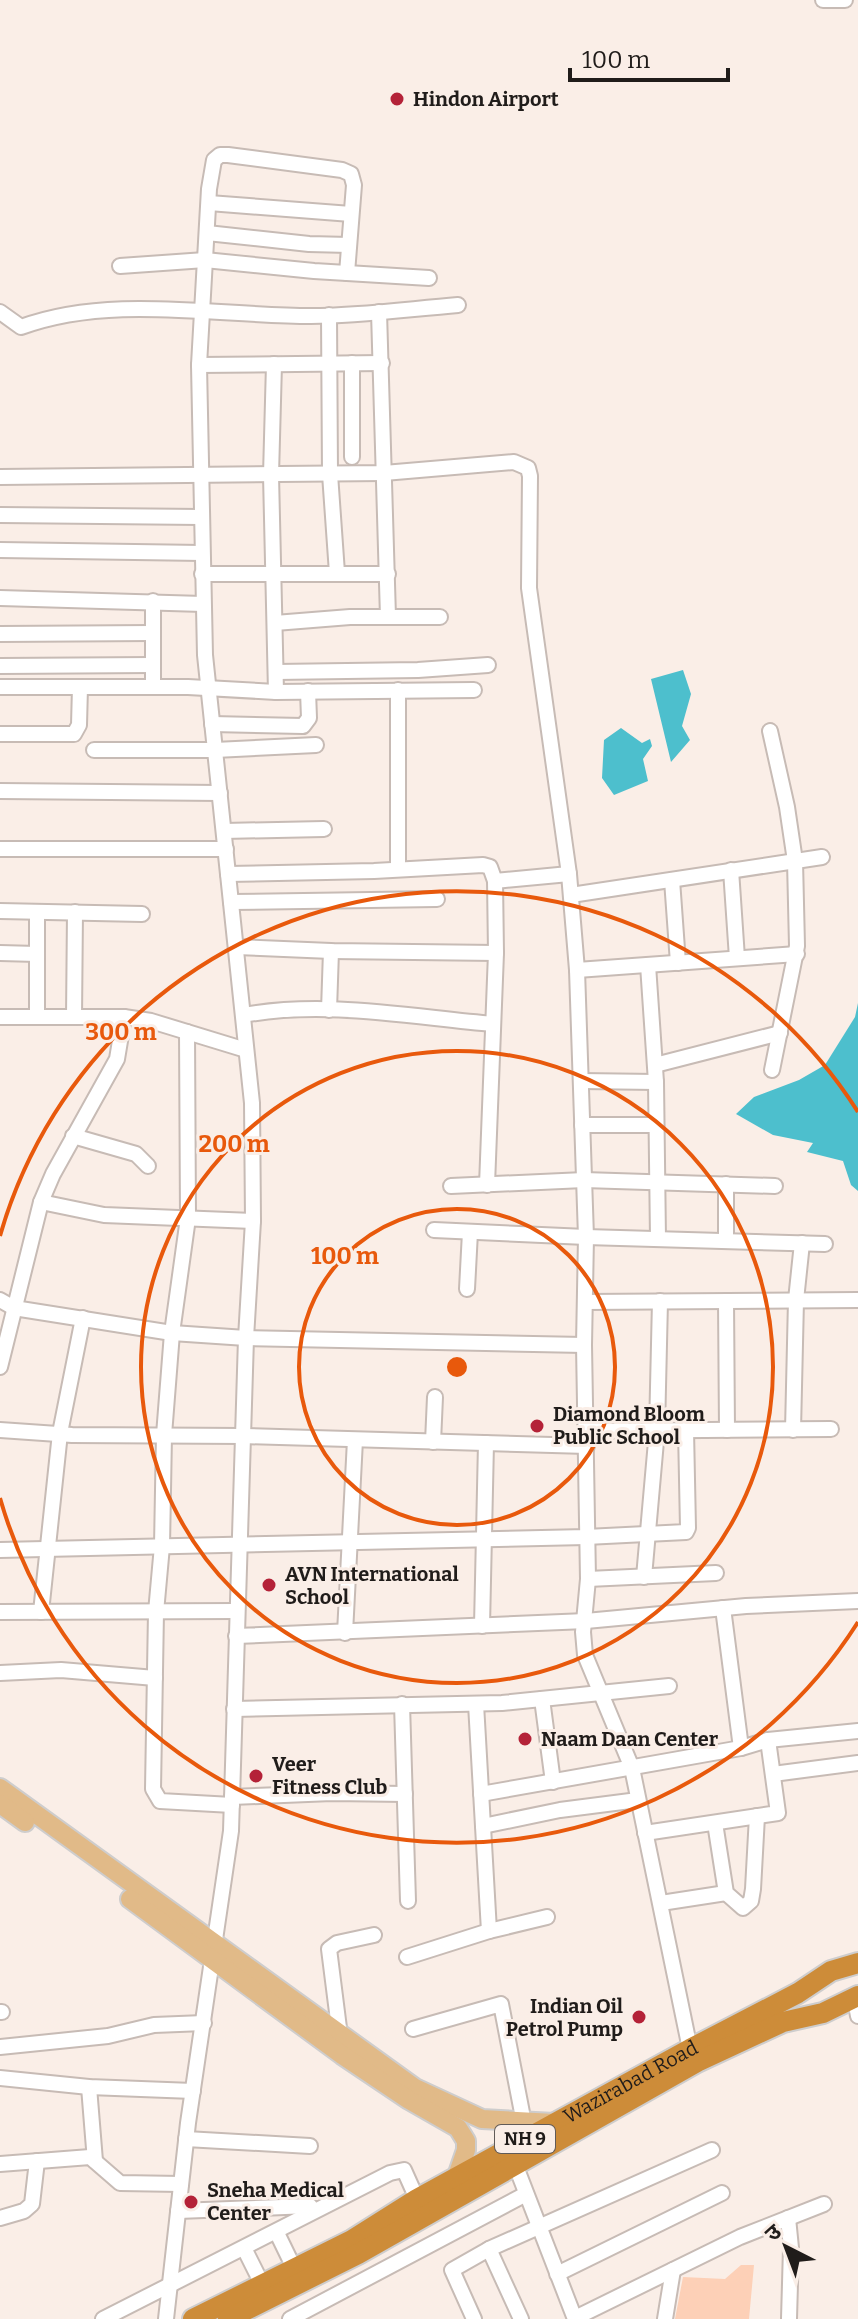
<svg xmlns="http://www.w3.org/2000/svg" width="858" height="2319" font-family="Bitter,'Noto Sans Devanagari',serif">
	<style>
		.green { fill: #fdd0b7 }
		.water { fill: #4dbfcd }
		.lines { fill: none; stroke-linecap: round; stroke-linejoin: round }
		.minor-casing { stroke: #c7bbb5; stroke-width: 18 }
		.major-casing { stroke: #cecdcd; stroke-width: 22 }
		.highway-casing { stroke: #cecdcd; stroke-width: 24 }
		.minor { stroke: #fff; stroke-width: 14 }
		.major { stroke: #e1ba88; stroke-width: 18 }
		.highway { stroke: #cd8c39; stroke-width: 20 }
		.ring { fill: none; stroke: #e8590c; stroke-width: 4 }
		.poi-dot { fill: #b42238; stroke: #faeee7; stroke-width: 3 }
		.labels { text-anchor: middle; stroke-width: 6; stroke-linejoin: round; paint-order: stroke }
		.shield { fill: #faeee7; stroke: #615b58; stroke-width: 2 }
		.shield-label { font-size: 18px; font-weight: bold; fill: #201c1a }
		.poi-label { font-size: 20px; font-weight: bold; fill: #201c1a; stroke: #faeee7; text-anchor: start }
		.street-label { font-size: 20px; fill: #201c1a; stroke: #faeee7 }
		.centre { fill: #e8590c; stroke: #faeee7; stroke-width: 4 }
		.ring-label { font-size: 24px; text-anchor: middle; font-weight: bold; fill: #e8590c; stroke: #faeee7; stroke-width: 6; stroke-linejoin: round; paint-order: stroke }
	</style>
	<rect width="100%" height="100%" fill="#faeee7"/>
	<path class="green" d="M741,2265H754L749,2319H675L683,2277L725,2279Z"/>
	<g class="water">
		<path d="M683,670L691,694L682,726L690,740L671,762L651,679Z"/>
		<path d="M621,728L642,743L650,739L652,746L643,759L648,781L614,795L602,778L604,740Z"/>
		<path d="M858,1003V1191L851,1185L843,1161L807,1152L813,1143L773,1135L736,1114L754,1097L799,1080L825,1065L855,1017Z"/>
	</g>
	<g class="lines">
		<defs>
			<g id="minor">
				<path d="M823,0H845"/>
				<path d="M209,203L351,214"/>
				<path d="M207,233L309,244L349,245"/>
				<path d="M120,266L205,260L314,271L429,278"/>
				<path d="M0,312L21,327C110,294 218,316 311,316C360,316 409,309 458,305"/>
				<path d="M379,312L388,617"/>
				<path d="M329,315L330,474L337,573"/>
				<path d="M274,364L271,475L276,692"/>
				<path d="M199,365L382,363"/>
				<path d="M352,457V363"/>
				<path d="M0,477L384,473L514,462L528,468L530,476L529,588L569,874L577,970L586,1237L584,1345L588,1579L583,1632L585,1655L632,1768L690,2049"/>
				<path d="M0,515L201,517"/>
				<path d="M0,550L202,553"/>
				<path d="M202,574H388"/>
				<path d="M0,598L203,604"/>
				<path d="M153,601V687"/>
				<path d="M275,623L350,617H440"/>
				<path d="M0,634L153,633"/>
				<path d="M0,666L153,665"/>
				<path d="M276,672L418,670L488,665"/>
				<path d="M0,687H188L276,692L474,690"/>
				<path d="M398,690V869"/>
				<path d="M212,724L303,726L309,718L308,691"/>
				<path d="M770,731L787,807L795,861L797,946L772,1070"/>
				<path d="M0,734H74L79,725L80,687"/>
				<path d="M94,750H215L316,745"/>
				<path d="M0,791L220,793"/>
				<path d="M224,831L324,829"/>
				<path d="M0,849H226"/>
				<path d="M731,870L737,958"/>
				<path d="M228,874L374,871L483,865L490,867L495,881L496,953L487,1185"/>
				<path d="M672,880L678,963"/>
				<path d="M495,881L569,874"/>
				<path d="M571,895L822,857"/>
				<path d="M231,902L437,899"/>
				<path d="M0,911L142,914"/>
				<path d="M37,912V1017"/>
				<path d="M236,947L331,951L496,953"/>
				<path d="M0,953L37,954"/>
				<path d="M648,965L656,1082L658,1239"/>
				<path d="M577,970L797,954"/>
				<path d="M329,1010L331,951"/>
				<path d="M244,1015C325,1000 411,1017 493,1024"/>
				<path d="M0,1017H124L151,1021L246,1050"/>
				<path d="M74,1017L75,912"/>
				<path d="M187,1032L188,1218L172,1333L164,1435L162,1546L156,1612L153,1789L160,1801L232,1805"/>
				<path d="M655,1065L780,1033"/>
				<path d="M581,1081L656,1082"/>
				<path d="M582,1125H656"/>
				<path d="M73,1136L136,1154L148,1166"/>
				<path d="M726,1184V1241"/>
				<path d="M451,1186L584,1180L775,1186"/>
				<path d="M41,1202L104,1215L253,1221"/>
				<path d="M434,1230L586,1237L825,1244"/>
				<path d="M467,1289L470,1232"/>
				<path d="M0,1300L14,1308L172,1333L246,1338L584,1345"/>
				<path d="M726,1301L727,1430"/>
				<path d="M585,1302L858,1300"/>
				<path d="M0,1367L41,1202L53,1174L117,1059L124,1017"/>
				<path d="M0,1430L72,1435L243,1436L587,1446"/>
				<path d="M793,1430L796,1300L802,1243"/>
				<path d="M586,1431L831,1429"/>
				<path d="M433,1442L435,1397"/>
				<path d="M0,1550L586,1537L686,1532L688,1528L686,1430"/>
				<path d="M644,1577L657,1430L660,1301"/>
				<path d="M588,1579L716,1573"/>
				<path d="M723,1608L741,1748"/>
				<path d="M0,1612L237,1611"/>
				<path d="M41,1612L60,1433L83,1318"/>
				<path d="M482,1626L486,1443"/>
				<path d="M345,1633L355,1440"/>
				<path d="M236,1636L586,1621L746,1606L858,1601"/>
				<path d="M0,1673L61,1670L155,1678"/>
				<path d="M542,1699L553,1782"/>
				<path d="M402,1704L408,1901"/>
				<path d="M476,1704L489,1931"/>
				<path d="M234,1709L502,1703L669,1686"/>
				<path d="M773,1774L858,1763"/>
				<path d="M481,1794L741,1748L768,1740L858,1731"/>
				<path d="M232,1797L332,1793L405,1794"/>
				<path d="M715,1823L726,1893L743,1908L751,1901L753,1889L757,1816"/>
				<path d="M483,1826L560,1810L638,1800"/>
				<path d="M645,1833L778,1813L768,1740"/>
				<path d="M661,1903L726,1893"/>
				<path d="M407,1957L489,1931L547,1917"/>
				<path d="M855,1999L858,2016"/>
				<path d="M0,2012H2"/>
				<path d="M413,2029L501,2004L524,2123"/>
				<path d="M340,2036L329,1949L337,1943L374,1935"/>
				<path d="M0,2047L108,2036L154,2025L204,2023"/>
				<path d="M0,2078L89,2087L193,2091"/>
				<path d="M89,2087L95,2161"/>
				<path d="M186,2139L310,2146"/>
				<path d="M0,2164L90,2157L120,2183L181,2184"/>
				<path d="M515,2164L575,2319"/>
				<path d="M178,2211L310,2206"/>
				<path d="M0,2218L24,2211L32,2204L37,2161"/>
				<path d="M788,2218L791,2248L789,2319"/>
				<path d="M277,2233L294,2268"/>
				<path d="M244,2248L262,2284"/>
				<path d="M489,2249L521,2319"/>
				<path d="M557,2274L722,2193"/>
				<path d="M575,2318L740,2237L824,2204"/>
				<path d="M103,2319L390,2173L404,2170L417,2199"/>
				<path d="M166,2319L188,2123L231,1831L246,1338L253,1221L252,1103L205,655L199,365L209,189L214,160L220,155H228L342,170L351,174L354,185L347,273"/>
				<path d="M290,2319L526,2194"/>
				<path d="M474,2319L452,2270L489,2249L712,2150"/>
				<path d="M665,2319L673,2270"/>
			</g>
			<g id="major">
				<path d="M0,1788L415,2088L482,2119L554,2123"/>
				<path d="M0,1804L25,1822"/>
				<path d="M130,1899L342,2055L409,2100L458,2128L466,2141V2150L457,2176"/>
			</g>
			<g id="highway">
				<path id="s1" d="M193,2319L352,2240L417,2199L690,2049L798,1993L831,1971L858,1963"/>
				<path d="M228,2319L358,2254L697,2062L783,2022L823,2013L858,1996"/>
			</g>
		</defs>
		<use href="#minor" class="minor-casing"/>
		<use href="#major" class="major-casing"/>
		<use href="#highway" class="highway-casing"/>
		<use href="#minor" class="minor"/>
		<use href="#major" class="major"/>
		<use href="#highway" class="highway"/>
	</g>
	<g class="ring">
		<circle cx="457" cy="1367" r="158"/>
		<circle cx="457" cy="1367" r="316"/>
		<path d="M858 1622A475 475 0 0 1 0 1498M0 1236A475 475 0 0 1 858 1112"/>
	</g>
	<g class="poi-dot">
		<circle cx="397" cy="99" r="8"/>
		<circle cx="537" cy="1426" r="8"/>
		<circle cx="269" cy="1585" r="8"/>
		<circle cx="525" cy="1739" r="8"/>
		<circle cx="256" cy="1776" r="8"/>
		<circle cx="639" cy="2017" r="8"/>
		<circle cx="191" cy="2202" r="8"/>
	</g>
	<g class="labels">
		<rect class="shield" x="495" y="2125" width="60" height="28" rx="6"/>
		<g class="shield-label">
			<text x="525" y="2145">NH 9</text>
		</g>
		<g class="poi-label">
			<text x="413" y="106">Hindon Airport</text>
			<text x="553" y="1421">Diamond Bloom<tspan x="553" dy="23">Public School</tspan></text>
			<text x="285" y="1581">AVN International<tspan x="285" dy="23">School</tspan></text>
			<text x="541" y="1746">Naam Daan Center</text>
			<text x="272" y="1771">Veer<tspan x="272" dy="23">Fitness Club</tspan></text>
			<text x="623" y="2013" text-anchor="end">Indian Oil<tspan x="623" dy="23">Petrol Pump</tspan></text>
			<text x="207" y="2197">Sneha Medical<tspan x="207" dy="23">Center</tspan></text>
		</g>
		<g class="street-label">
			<text dy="7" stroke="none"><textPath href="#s1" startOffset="498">Wazirabad Road</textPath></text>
		</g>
	</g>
	<circle cx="457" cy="1367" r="12" class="centre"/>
	<g class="ring-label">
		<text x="121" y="1040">300 m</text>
		<text x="234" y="1152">200 m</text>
		<text x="345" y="1264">100 m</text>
	</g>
	<g transform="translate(786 2247) rotate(318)" stroke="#faeee7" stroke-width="6" paint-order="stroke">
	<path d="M0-6L14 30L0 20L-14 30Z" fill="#201c1a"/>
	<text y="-12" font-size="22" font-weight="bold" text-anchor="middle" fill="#201c1a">उ</text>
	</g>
	<path d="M570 68v12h158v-12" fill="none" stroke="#201c1a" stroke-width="4"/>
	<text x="582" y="68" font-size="24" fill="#201c1a" stroke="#faeee7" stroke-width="6" paint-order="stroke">100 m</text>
</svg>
